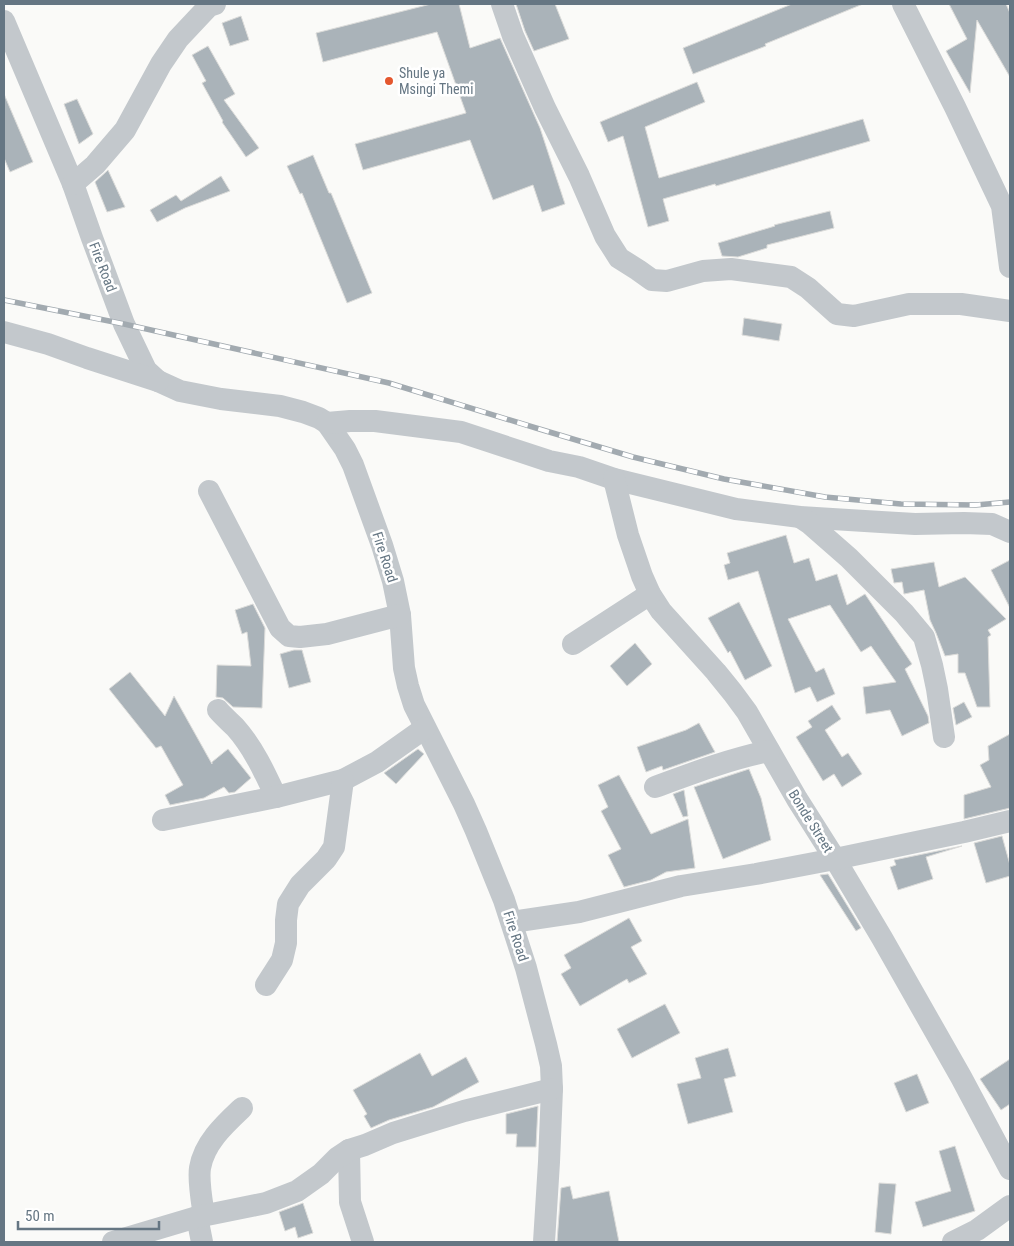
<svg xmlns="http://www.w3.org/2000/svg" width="1014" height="1246" font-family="'Roboto Condensed',sans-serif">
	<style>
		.building { fill: #aab3b9; stroke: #dcdcda }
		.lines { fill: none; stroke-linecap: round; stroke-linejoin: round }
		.street { stroke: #c3c8cc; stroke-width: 22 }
		.rail-casing { stroke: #a2aab0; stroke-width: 5.5 }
		.rail { stroke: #fff; stroke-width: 4; stroke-dasharray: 11; stroke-linecap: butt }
		.poi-dot { fill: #e4572e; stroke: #fff; stroke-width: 2 }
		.labels { text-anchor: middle; stroke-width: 5; stroke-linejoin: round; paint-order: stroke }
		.poi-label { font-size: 14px; fill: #657683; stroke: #fff; text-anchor: start }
		.street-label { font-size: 14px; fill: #657683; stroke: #fff }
	</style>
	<rect width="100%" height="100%" fill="#fafaf8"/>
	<g class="building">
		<path d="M431,4H459L470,48L500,38L540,128L565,204L542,212L533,185L493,200L470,140L363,170L355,144L466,113L437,32L323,62L316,33Z"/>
		<path d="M516,4H555L569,39L534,51L525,31Z"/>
		<path d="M792,4H863L765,44L766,46L693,74L683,48Z"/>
		<path d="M949,4H1006L1010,13V77L977,20L970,93L946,51L967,39Z"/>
		<path d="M241,16L249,40L230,46L222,23Z"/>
		<path d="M208,46L235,94L224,100L259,148L246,157L222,122L223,121L202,83L206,81L192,55Z"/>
		<path d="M697,82L705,102L645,127L659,178L863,119L870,141L716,186L715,184L663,199L669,221L648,227L623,136L608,142L600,122Z"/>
		<path d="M4,94L33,162L10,172L4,158Z"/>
		<path d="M77,99L93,134L79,144L64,104Z"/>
		<path d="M313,155L329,193H331L372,293L347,303L302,193L300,194L287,166Z"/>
		<path d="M108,170L125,207L107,212L95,182Z"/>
		<path d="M221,176L230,191L185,208L157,222L150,210L176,195L181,201Z"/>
		<path d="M830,211L834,228L767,245V248L738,257L722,256L718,243L775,226L774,225Z"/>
		<path d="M744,318L782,324L779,341L742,335Z"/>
		<path d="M786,535L794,563L809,558L816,581L837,574L847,605L865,594L912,664L905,669L928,716L929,723L902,736L890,710L866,714L863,687L896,682L871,646L861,652L830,605L788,619L816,672L824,668L835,694L817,702L810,687L795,693L758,571L728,580L724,565L730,563L727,553Z"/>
		<path d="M1010,560V608L991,570Z"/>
		<path d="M934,562L939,587L965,577L1006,619L988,630L991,635L988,637L990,707H977L965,673H958V654L945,656L936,633L930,620L924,590L904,594L902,582L894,583L891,569Z"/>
		<path d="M739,602L772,666L745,680L730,651L728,653L708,618Z"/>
		<path d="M253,604L265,628L262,708L233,707L223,698L216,697L217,665L251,666L247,632L242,634L235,610Z"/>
		<path d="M635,643L652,664L627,686L610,666Z"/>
		<path d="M294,650H302L311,682L289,688L280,654Z"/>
		<path d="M130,672L165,716L174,696L212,764V762L228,749L251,778L235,792L229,793L224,787L204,798L170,805L165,795L183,785L161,746L156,748L109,689Z"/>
		<path d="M964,702L972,717L956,725L953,708Z"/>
		<path d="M832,705L841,719L825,730L842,757L848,753L862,774L842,787L834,774L823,781L796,737L812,727L808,721Z"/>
		<path d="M699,723L715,752L663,770L662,766L646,772L637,747L686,730Z"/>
		<path d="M1010,734V808L964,819V795L991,787L980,765L989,760L988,746Z"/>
		<path d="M418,749L424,754L396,784L384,773Z"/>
		<path d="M749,769L761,798L771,840L723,859L694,787Z"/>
		<path d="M619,775L651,834L688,819L695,868L666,872L651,880L624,887L608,855L621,849L601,811L608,807L598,785Z"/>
		<path d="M684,790L688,816L683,817L673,794Z"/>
		<path d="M1002,836L1010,865V876L986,883L974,843Z"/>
		<path d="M962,846L926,857L933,879L898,890L890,867L896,865L894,860Z"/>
		<path d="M828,874L861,928L856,931L820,875Z"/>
		<path d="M629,918L642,941L631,947L647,974L629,983L627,979L580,1006L561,974L571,968L564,955Z"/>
		<path d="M665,1004L680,1033L632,1058L617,1029Z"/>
		<path d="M728,1048L736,1076L724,1079L733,1112L688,1124L677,1084L701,1078L695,1058Z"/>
		<path d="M420,1053L432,1076L466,1057L479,1082L433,1107L389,1120L371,1128L364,1116L367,1114L353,1090Z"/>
		<path d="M1010,1059V1104L1001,1110L980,1079Z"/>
		<path d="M917,1074L929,1103L906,1112L894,1083Z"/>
		<path d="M538,1106L536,1147H516L517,1134H506V1114Z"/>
		<path d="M955,1146L975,1211L923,1227L915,1202L951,1191L939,1151Z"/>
		<path d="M879,1183L896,1184L891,1234L875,1232Z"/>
		<path d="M570,1186L573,1199L609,1191L619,1242H557L561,1188Z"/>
		<path d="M303,1203L313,1233L298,1238L295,1227L285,1231L279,1212Z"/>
	</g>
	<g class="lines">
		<g class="street">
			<path d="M502,4L513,36L545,108L579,176L605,236L619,258L638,270L652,280L667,281L703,271L731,269L791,277L808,288L837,314L854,316L909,304H961L1010,311"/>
			<path d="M903,4L955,107L1002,206L1010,267"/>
			<path d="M4,21L73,184L92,238L124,324L146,370L158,381L180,391L221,399L280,406L303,412L319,418L327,423L345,449L353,465L382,545L393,581L400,615L404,668L408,686L414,705L464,804L476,831L504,900L526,968L546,1044L551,1066L552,1089L549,1162L544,1242"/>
			<path d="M73,184L95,165L125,130L161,64L178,39L209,6L215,4"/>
			<path d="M4,332L48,344L87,358L158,381"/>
			<path d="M327,423L350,421H375L461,432L549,461L579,467L614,479L736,509L800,517L881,522L915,524L964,523L992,524L1010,532"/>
			<path d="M614,479L628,535L642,576L650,594L661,611L716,672L733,693L747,712L797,799L835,859L882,938L961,1077L1010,1169"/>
			<path d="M209,491L280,628L289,636L300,637L327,634L400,615"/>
			<path d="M800,517L809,523L849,558L904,613L924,637L932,665L937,689L944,737"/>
			<path d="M573,644L650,594"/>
			<path d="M218,710C223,716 229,721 235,727C253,747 265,773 276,797"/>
			<path d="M655,787C693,773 730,759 769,751"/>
			<path d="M163,820L276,797L343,780L377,762L425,728"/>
			<path d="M512,922L579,912L681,886L756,874L835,859L964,832L1010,821"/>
			<path d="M266,985L282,960L286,943V920L288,904L300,885L326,859L334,847L343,780"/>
			<path d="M349,1150L350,1202L363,1242"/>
			<path d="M204,1216C202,1202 198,1181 200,1168C204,1143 225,1124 242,1108"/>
			<path d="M197,1217L202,1242"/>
			<path d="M113,1242L197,1217L266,1203L297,1191L321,1174L337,1158L349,1150L365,1145L393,1133L464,1111L552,1089"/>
			<path d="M953,1242L977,1230L1010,1206"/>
		</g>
		<defs>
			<path id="rail" d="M4,300L124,324L389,383L536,428L633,457L724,479L825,497L901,504L976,505L1010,502"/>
		</defs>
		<use href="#rail" class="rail-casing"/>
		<use href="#rail" class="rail"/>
	</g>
	<circle class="poi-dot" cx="389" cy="81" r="5"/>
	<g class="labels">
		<g class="poi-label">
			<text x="399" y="78">Shule ya<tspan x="399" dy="16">Msingi Themi</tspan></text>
		</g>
		<g class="street-label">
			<text transform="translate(103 267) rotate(69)" y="5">Fire Road</text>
			<text transform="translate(385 557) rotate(72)" y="5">Fire Road</text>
			<text transform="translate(811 821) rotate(58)" y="5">Bonde Street</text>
			<text transform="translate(516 936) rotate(72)" y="5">Fire Road</text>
		</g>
	</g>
	<rect width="1014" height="1246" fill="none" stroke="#657683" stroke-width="10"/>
	<path d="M18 1221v8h141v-8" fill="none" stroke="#657683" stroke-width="2.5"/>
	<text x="25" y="1221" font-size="15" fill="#657683" stroke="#ffffff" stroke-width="4" paint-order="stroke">50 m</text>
</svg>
